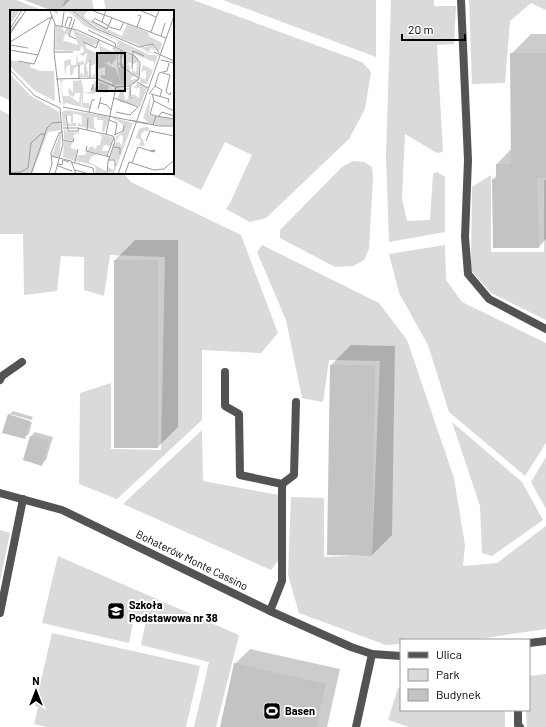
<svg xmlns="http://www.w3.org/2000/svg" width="546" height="727" font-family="Barlow,sans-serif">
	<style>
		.green { fill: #dadada }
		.shadow { fill: #0003 }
		.building { fill: #c3c3c3 }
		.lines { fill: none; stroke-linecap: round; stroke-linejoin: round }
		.lane { stroke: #535353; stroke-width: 8 }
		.street { stroke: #535353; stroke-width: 8 }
		.labels { text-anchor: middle; stroke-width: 4; stroke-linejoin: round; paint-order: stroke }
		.street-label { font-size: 11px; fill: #000; stroke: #fff }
		.poi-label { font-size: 11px; font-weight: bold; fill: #000; stroke: #fff; text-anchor: start }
		.inset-road { fill: none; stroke: #999; stroke-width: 1 }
		.view { fill: #000; fill-opacity: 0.15; stroke: #000; stroke-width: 2 }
		.inset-edge { fill: none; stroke: #000; stroke-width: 2 }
	</style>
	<rect width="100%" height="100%" fill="#fff"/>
	<g class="green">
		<path d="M0,0H16L45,11H11V101L0,96Z"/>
		<path d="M65,0H92L94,11H61Z"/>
		<path d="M104,0H193L362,62L371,72L365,109L349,139L266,218L250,222L226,209L230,203L252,155L225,142L201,190L167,173H173V11H106Z"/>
		<path d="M223,0H376V57Z"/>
		<path d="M391,0H434V6H456L454,44L437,45L443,152L437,153L405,134L402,198L407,221L430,220L433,174L437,172L445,177V232L389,242L386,156Z"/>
		<path d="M469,0H546V10L531,3L510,21L505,83L472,84Z"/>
		<path d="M0,110L11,116V173H123L131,182L241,235L278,333L261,353L202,350V420L117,499L79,484L80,393L111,383V449L161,450L165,257L110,255L104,296L84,290V257L61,256L57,291L24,295L23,234H0Z"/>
		<path d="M353,161L364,162L372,167L373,178L369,249L364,260L353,266L335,267L280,238V230L342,167Z"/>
		<path d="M491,175V252H544V180H546V320L491,293L471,270L472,187Z"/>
		<path d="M262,245L379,303L407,340L454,478L465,545L463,566L497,563L546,526V629L485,638L456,640H401V644L386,645L299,613L288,575L291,497L324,498V557L372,555L380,361L329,360L323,402L302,398L286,320L257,252Z"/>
		<path d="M445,245L446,280L462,302L546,343V443L525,476L449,412L428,345L399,293L389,254Z"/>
		<path d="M452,422L522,482L543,520L492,556L482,553L480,506Z"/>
		<path d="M202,430L203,481L279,495L280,558L271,570L123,504Z"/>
		<path d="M546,457V509L531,482Z"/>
		<path d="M0,530L10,533L0,581Z"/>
		<path d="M58,556L239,635L216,727H194L209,662L141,645L146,621L134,618L129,643L42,623Z"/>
		<path d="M52,633L200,666L186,727H47L34,724L38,707L35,706Z"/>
		<path d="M546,674V727H527L526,710H529V676Z"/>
		<path d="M398,688H401V710H505V727H409L388,720Z"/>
	</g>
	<g class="shadow">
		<path d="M24,0H70L59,11H53Z"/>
		<path d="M531,34H546V239L539,247L493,180L497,175V164L511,149V54Z"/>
		<path d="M135,240H178V427L158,447L115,260Z"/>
		<path d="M351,345L395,346L392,535L372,555L331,365Z"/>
		<path d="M13,411L33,417L32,420L10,414V416L32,422L29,434L24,438L8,415Z"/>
		<path d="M35,432L53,437L46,460L42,464L24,460L31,436Z"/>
		<path d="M250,649L340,669L327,727H221L235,664Z"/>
	</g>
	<g class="building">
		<path d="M510,53H546V178H537L539,248H493L492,179H496V164H511Z"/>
		<rect x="114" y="260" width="44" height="188"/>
		<path d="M330,365H375L372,556L327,555Z"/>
		<path d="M8,414L30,421L25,439L2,433Z"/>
		<path d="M30,436L49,441L42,466L23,460Z"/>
		<path d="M234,663L326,684L316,727H220Z"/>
	</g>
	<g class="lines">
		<g class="lane">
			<path d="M461,0L468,160L465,237L468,274L489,299L546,329"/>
			<path d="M225,372V406L239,414L240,475L282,484L294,475L296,402"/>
			<path d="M0,380L2,376L22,362"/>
			<path d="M270,611L282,581V484"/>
			<path d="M0,613L23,499"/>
			<path d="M518,710V725L520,727"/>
		</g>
		<g class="street">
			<path d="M0,493L62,510L270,611L351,647L372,654L401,656"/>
			<path d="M529,643L546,641"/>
			<path d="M356,727L372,654"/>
		</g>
	</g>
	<defs>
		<symbol id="school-square" viewBox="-11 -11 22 22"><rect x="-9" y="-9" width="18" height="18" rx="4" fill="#000" stroke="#fff"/><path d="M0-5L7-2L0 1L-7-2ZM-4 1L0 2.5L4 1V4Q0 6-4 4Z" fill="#fff"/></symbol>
		<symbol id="stadium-square" viewBox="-11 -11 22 22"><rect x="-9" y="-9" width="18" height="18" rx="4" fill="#000" stroke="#fff"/><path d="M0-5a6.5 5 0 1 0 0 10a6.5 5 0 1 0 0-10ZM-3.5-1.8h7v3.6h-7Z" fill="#fff"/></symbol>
	</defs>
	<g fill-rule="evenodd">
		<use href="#school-square" x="106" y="601" width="20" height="20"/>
		<use href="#stadium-square" x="262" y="701" width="20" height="20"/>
	</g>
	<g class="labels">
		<g class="street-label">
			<text transform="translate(192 560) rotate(26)" y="4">Bohaterów Monte Cassino</text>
		</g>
		<g class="poi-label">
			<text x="129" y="609">Szkoła<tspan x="129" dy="13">Podstawowa nr 38</tspan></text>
			<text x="285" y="715">Basen</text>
		</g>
	</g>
	<g transform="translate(10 10)">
		<rect width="164" height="164" fill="#fff"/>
		<path d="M0,0H10L0,15ZM41,0H59L91,22L140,45H148L143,59L144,52L107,37L108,31L75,16L59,2L48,1L47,4ZM61,0H79L74,5L75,8L112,26L117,14L139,23V26L152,33L150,40L147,41L145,35L143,34L145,41L141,38L139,42L144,43H139L130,37H136L142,34L131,36L95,22ZM46,16L51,17L55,22L56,18H61L59,25L55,24L53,31H55L68,35L63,20L89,31L86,36L85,32L84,36L73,33L76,34V38L84,42L90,44L89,33L92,34L90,36L101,41H105L102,39L103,37L128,48L129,67L122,63V59L126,63L127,52L124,54L118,52L121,63L112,58L111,53L115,56L116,44L111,48V43L109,42L108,53L110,52V55L107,56V39L106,49L101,55L99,51L97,53L93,52L106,59L111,73L107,56L126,67H121V70L129,68L127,71L121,75H102V72L91,68V64L95,66V57L88,59V56L86,67L81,66L85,64V54L81,56L80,50L76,55L79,67H70L71,62L74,66V54L64,58L63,64L60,66V55H57L55,66L54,51L61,49V55H66L67,42L68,52L73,51L75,54L77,43L73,46L69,44L74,42L72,35L70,41L45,40ZM0,50L21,54L20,57L30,61H44L45,91L24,80L0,56ZM133,55L143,60L137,74L130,73L131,67L135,70L136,66V60L131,62ZM0,64L21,86L49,102L51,120L38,122L22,164H0ZM71,69L74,83L83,81L84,74V71L74,70L87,71L85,84L73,83V93H79L80,99L72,97L71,82V97L56,93L54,95L51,91L53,93L50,70H53L51,73L53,86H60L69,93L70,83H65L64,87L59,85L58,78L63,82V71L71,70V73ZM90,72L99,76L97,83L88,82ZM128,73L137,78L128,102L129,96L110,92V89L109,91L107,90L110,82L107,79H113L115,90L118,89L119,79L114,81V78H120V90L123,84L129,88L130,77L127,79L124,77ZM141,85L139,105L164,109V115L153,116L133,112H138L133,108ZM56,100L97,106L99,109L94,122H92L93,110H87V107H84V117L87,120L68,116V112L72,115V106L67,104H63V113H66V116H58V112L61,115V106L55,105L56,116L53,117L52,102ZM101,107L123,113L104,163L98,162V157L103,160L107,150L100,149L98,154L99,150L105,133L109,132L112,136L113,126L110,125L106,131V126L113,122L114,115ZM134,117H138L140,121H134L131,125V129L132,128L135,136H129L131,130L126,128L112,164L129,119ZM54,118L57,122L73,123L64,124L63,131L54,129ZM52,122L49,147L42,146L50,123ZM88,124L103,127L100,136L94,135L92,141H98L97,145L77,141L81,136L86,139L87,135H90L92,126ZM54,131L62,132L61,138L67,140L65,151L53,147ZM76,142L88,144L81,147L79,152L96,161V164H85L86,158L83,155L66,151L68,145H75Z" fill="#dadada"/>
		<path class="inset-road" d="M61,0L87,19L129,37L143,34L149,43M81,0L156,28M129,0L146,7M40,1L45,14L44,42L50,93M86,8L82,11L97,19L102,8M65,9L59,26L66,29M86,9L99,16M92,12L96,0M45,15L67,20L125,46L130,53L129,69L120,76L106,77L85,68L46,69M52,16L54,2M55,16L58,7L62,8L59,17M99,17L110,20L114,12M127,17L131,6L128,5M0,19L12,0M78,20L105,33L106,37M0,22L11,7M141,22L149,0M0,24L16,0M151,26L155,13M0,32L39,8H43M73,32L86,38L89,30M0,35L18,38M0,40L28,45L42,5M111,40V57L129,68M44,42H63M144,42L164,51M151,50L164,53M8,51L24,54L28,45M69,55V69M122,59L123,41L134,46M0,60L25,86L50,98M153,63L160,65L156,82L160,85L161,82M80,68V50M127,72L138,78M83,74V80H81L83,76M120,76L121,89M145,76L152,80L150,86M85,82L88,69M139,84L145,76L149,63L157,61L159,53M141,84L159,89L158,93M142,84L144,91L164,101M104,88L128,97L120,105L106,102M144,91L140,104L146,106M90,93L97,95L101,100M53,97L138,114M88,99L91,87M79,102L82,90H85M56,105L58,121H68L69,118M148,107L152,102L164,106M99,110L107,113L105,125M120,110L149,116H164M143,115L146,106L164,109M53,118H68L103,126L105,131L98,152L97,164M77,120L78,108M96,124L106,77M104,125L113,121L114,115M53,130L63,132L64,128M136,131L140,121L164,126M77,136L76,141L100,147M103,137L110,138V144M140,141L145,140L144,142L128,137L122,153L144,160L154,159L164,150M41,146L61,151L66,164M97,146L104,127M98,150H105V156M62,152L83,158L84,164M65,152L68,139M48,154L52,155L53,150L59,152M48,156L62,161M65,160L79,164M0,163L11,162L18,158L21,133L31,124H35M21,164L37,118L42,113L52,112M39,164L42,154L41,143L49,123L53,121M45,164L53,134L50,98M108,164L164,6M115,164L119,152L122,153"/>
		<path class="view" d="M87,43H115V81H87Z"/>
		<rect width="164" height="164" class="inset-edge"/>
	</g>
	<rect x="400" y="639" width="130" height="72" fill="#ffffff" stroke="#999999"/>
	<rect x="408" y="652" width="20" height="6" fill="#535353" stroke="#999999"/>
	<text x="436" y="659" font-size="12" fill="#000000">Ulica</text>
	<rect x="408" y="669" width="20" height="12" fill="#dadada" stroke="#999999"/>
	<text x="436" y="679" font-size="12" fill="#000000">Park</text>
	<rect x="408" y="689" width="20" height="12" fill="#c3c3c3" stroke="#999999"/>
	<text x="436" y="699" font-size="12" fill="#000000">Budynek</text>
	<g transform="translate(36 691)" stroke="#ffffff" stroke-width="3" paint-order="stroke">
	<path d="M0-3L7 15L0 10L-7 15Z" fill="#000000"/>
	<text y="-6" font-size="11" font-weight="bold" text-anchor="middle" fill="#000000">N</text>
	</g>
	<path d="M402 34v6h63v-6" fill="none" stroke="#000000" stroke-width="2"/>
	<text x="408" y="34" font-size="12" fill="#000000" stroke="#ffffff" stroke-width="3" paint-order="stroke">20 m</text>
</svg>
